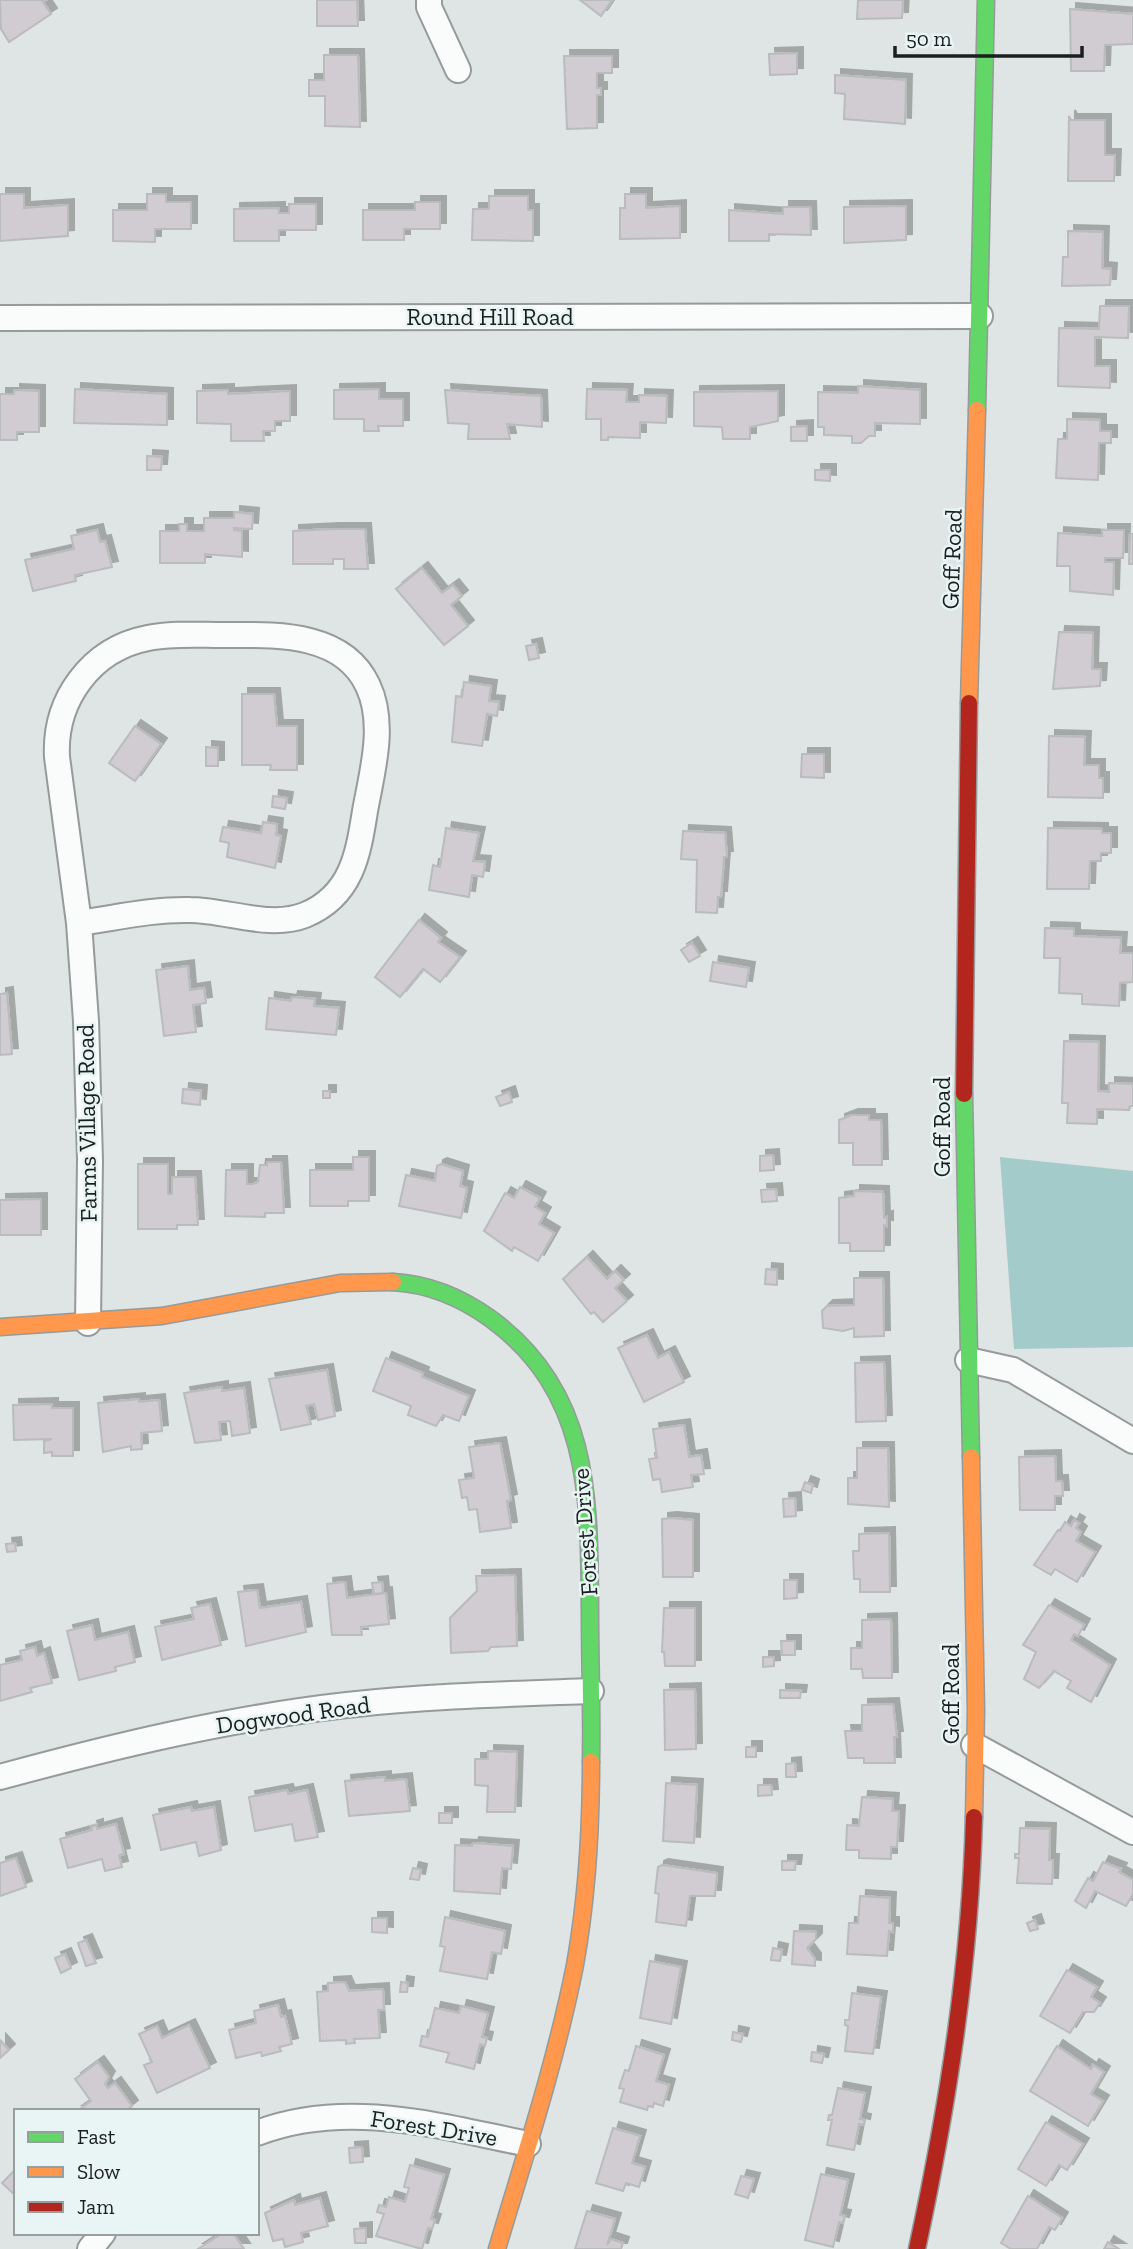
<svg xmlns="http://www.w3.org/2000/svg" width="1133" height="2249" font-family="'Zilla Slab',serif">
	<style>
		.forest { fill: #a3cbc9 }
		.building { fill: #d1ccd2; stroke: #b9bbbc; stroke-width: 2; filter: url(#shadow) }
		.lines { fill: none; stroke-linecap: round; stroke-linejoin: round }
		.street-casing { stroke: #959a9a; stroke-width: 28 }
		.fast-casing { stroke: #959a9a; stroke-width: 19 }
		.slow-casing { stroke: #959a9a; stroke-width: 19 }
		.jam-casing { stroke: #959a9a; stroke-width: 19 }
		.street { stroke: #fafbfb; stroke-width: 24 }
		.fast { stroke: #63d668; stroke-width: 16 }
		.slow { stroke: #ff974d; stroke-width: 16 }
		.jam { stroke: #b3261e; stroke-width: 16 }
		.labels { text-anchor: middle; stroke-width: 5; stroke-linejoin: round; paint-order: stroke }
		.street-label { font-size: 24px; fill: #1a1f1e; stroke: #e8f5f4 }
	</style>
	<defs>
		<filter id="shadow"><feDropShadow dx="6" dy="-6" stdDeviation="0" flood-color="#0004"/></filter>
	</defs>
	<rect width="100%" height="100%" fill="#dee5e4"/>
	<path class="forest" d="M1000,1157L1133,1171V1347L1014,1349Z"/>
	<g class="building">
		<path d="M0,0H46L43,2L51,14L9,42L1,29Z"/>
		<path d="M317,0H357L358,26H317Z"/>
		<path d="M580,0H612L601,16Z"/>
		<path d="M858,0H903L902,18L857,19Z"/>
		<path d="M1070,9L1133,14V44L1105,45L1104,71H1071Z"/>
		<path d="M797,53V74L770,75L769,54Z"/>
		<path d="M324,55H358L360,127L325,126V96H309V80H324Z"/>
		<path d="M564,56H612V73H597V88H601V95H597V128L567,129Z"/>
		<path d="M835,75L906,80L905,124L844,119L845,94L835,93Z"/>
		<path d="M1069,116L1071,120H1105V155H1115L1114,181H1068Z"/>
		<path d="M0,194H24V208L68,205V236L0,241Z"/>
		<path d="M147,194H166V202H191V229H155V242L113,241V210H147Z"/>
		<path d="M625,194H646V208L680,206V238L620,239V208H625Z"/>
		<path d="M489,196H528V210H533V241L472,240L473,209H489Z"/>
		<path d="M415,202H440V229H404V240H363V210H415Z"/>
		<path d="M289,204H316V230H279V241H234V209L279,208V213H289Z"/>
		<path d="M906,206V240L844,243V207Z"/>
		<path d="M783,207H810L811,235L769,234V241H729V210L783,214Z"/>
		<path d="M1068,231L1103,232L1102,268L1111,269L1110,285L1062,286L1063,257H1068Z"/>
		<path d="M1100,306H1129L1128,338L1095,337V366H1110V388L1058,386L1059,328L1099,329Z"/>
		<path d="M858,386L920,390V424L875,423V436H869L861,443H852V436L824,435V427H818V392L858,393Z"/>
		<path d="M75,389L167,394V425L74,423Z"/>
		<path d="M379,389V399H403V426H378L379,431H364V419H334V390Z"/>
		<path d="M587,389L627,390L626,402H639V395L667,396L666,423L640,422V438L608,437V440H601V419H586Z"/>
		<path d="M14,390L39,391V432H17V440H0V394H14Z"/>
		<path d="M228,390V394L290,391V421H275V431H263L264,441H231V424L197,423V391Z"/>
		<path d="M445,390L541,396L542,427L507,424L510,439H468L469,424L448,423Z"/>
		<path d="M778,391V421L750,427V439H723L722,427L694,426V392Z"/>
		<path d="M1067,419L1100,420V431H1111V443H1099L1098,480L1056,478L1058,439H1067Z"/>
		<path d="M807,426V441H791V427Z"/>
		<path d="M147,456L162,457L161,470H147Z"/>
		<path d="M815,470H830V481L815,480Z"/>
		<path d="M234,512L253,514L252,529L234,528V530L242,531V557L205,554V563H160V531H179V524H187V531H204V518H234Z"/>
		<path d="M333,529H365L368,569H344V559H333V564H293V531Z"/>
		<path d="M97,530L100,542L105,541L112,567L75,575L76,581L33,591L25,560L74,549L71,536Z"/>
		<path d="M1102,530H1124L1123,558H1105V562H1114L1113,595L1070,591V566H1057L1058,533L1102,536Z"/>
		<path d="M1130,534H1133V564H1129Z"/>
		<path d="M422,568L442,593L453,585L462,596L451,605L468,626L444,645L396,589Z"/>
		<path d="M1059,632L1093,633L1092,669H1101L1100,686L1053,689Z"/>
		<path d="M536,644L539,658L529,660L526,646Z"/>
		<path d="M464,682L491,686L489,701L499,702L497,716L487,714L482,746L452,742L456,696L462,697Z"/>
		<path d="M242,694H274L277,726H297V770H270L271,765H242Z"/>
		<path d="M135,726L161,744L135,781L109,763Z"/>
		<path d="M1049,736L1085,737L1084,765H1099V778H1103V798L1048,797Z"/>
		<path d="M206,747L218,748V766H206Z"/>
		<path d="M802,754H824V778L801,777Z"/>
		<path d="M273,796L287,798L285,809L272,807Z"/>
		<path d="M263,822L277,824L276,835L281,836L275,868L227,857L229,843L220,841L223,827L261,833Z"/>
		<path d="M446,828L479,833L473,861L485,862L483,877L472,875L469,897L429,890L433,865L440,867Z"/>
		<path d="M1048,828L1102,829V833H1111V853H1101V861H1090L1089,889H1047Z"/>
		<path d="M683,831L725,833L727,857H724L721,897H718L717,913L696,912L697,860L681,859Z"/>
		<path d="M419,920L441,938L438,942L460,957L440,982L423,969L400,997L375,977Z"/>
		<path d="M1045,928L1074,929V936L1121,938L1120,953H1133V982L1120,983L1119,1006L1082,1004V994L1059,993L1060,958H1044Z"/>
		<path d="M692,943L700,956L689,962L681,950Z"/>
		<path d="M713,962L749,968L746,987L710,981Z"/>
		<path d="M188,966L190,990L204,988L206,1003L193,1005L196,1032L164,1036L156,970Z"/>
		<path d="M7,993L12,1054L0,1055V994Z"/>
		<path d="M292,997L315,999L314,1006L339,1008L336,1035L266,1029L269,998L291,1001Z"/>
		<path d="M1064,1041L1099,1042L1098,1091L1109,1092V1083L1133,1084V1106H1130L1129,1110L1097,1109V1124L1067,1123L1068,1103H1062Z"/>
		<path d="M183,1089L201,1091L200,1105L182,1103Z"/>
		<rect x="323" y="1091" width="7" height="7"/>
		<path d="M509,1092L512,1102L500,1106L496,1097Z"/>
		<path d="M852,1115H869V1120H881L882,1165H853V1143H839V1120Z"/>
		<path d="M773,1155L774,1170L760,1171V1156Z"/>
		<path d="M353,1157H369V1201H348V1206H310V1170H353Z"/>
		<path d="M267,1162H281L284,1213H265V1217L225,1216L226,1170H247V1184H253L258,1182L260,1165H267Z"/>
		<path d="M138,1164H168V1194H172V1177H195L198,1225H177V1229H138Z"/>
		<path d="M441,1164L463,1171L460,1186L467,1188L461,1218L399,1206L406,1175L435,1181L437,1166Z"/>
		<path d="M520,1187L540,1198L535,1207L545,1213L539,1224L554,1233L538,1261L514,1247L512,1251L484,1231L505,1193L514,1198Z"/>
		<path d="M776,1189L777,1201L762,1202L761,1190Z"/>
		<path d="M854,1191L883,1192L884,1218L887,1217V1226L884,1225V1251H850V1243H839V1198L854,1196Z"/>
		<path d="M41,1199V1235H0V1200Z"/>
		<path d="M587,1257L607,1279L615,1271L624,1280L615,1288L627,1301L603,1322L594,1312L591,1314L563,1279Z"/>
		<path d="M766,1269L777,1270V1285L765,1284Z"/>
		<path d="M854,1278H883L884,1336L854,1337V1328L843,1331L823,1328L822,1311L827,1306L854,1305Z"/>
		<path d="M647,1335L658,1358L669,1352L684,1382L644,1402L618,1348Z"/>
		<path d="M386,1358L423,1373L422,1377L469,1396L459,1421L443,1415L436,1426L408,1415L411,1406L373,1391Z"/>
		<path d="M884,1362L886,1421L856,1422L855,1363Z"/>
		<path d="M327,1370L335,1416L318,1420L314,1404L306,1406L311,1424L281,1430L269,1379Z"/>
		<path d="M222,1387V1391L244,1388L250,1433L232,1436L230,1421L219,1422L221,1440L195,1443L184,1393Z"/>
		<path d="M139,1399V1402L159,1400L162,1431L141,1433L142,1449L131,1450V1446L103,1452L98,1403Z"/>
		<path d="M52,1404V1408H73V1456H52V1452L44,1453V1441L52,1439L14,1440L13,1405Z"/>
		<path d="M684,1425L689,1457L701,1455L704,1474L691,1475L693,1487L662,1492L660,1479L653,1480L649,1459L657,1458L653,1429Z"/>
		<path d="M500,1443L511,1500L507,1501L511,1528L480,1532L477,1509L469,1510L467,1497L462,1498L459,1480L474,1478L469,1447Z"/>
		<path d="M857,1448H888L889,1507L848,1504V1478H857Z"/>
		<path d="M1055,1456L1056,1481H1062L1063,1496H1055V1510H1020L1019,1457Z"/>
		<path d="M805,1482L813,1485L811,1493L802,1490Z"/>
		<path d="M795,1498L796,1516L784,1517L783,1499Z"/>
		<path d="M671,1518L693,1520V1577H663L662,1519Z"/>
		<path d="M1074,1520L1079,1523L1076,1528L1081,1532L1076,1541L1095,1552L1077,1582L1055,1569L1051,1575L1034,1565L1058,1530L1060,1531L1065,1522L1071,1526Z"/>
		<path d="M889,1533L890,1592H860V1579H854L853,1551H859V1534Z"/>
		<path d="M15,1543L16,1551L7,1552L6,1544Z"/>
		<path d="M515,1575L517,1646L491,1647L488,1651L451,1653L450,1618L477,1591L476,1576Z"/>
		<path d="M784,1580H797V1598L784,1599Z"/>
		<path d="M345,1582L347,1598L386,1593L389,1624L361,1627L362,1635H332L327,1584Z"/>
		<path d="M382,1582L383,1593L374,1594L372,1583Z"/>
		<path d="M257,1590L260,1608L301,1602L306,1632L246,1646L238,1592Z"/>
		<path d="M210,1604L221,1645L162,1660L155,1627L194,1619L191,1608Z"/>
		<path d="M1049,1605L1084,1625L1078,1636L1074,1634L1071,1640L1110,1665L1091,1702L1067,1688L1071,1681L1054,1671L1039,1688L1024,1679L1036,1652L1023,1645Z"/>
		<path d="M664,1608H695V1666H665L664,1652H662Z"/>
		<path d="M891,1619L892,1678H863L862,1669H851V1648H862V1620Z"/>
		<path d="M92,1625L95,1640L128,1632L135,1662L115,1667L116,1671L79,1680L67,1631Z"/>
		<path d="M781,1641H795V1655H782Z"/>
		<path d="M35,1647L37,1656L44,1653L52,1683L30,1688L32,1692L0,1701V1665L22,1660L20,1651Z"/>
		<path d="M763,1657H774V1666L763,1667Z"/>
		<path d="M695,1689L696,1749L665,1750L664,1690Z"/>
		<path d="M780,1690L801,1691L800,1698H780Z"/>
		<path d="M893,1704L897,1737H894L895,1763H864V1758H848L845,1731H862V1705Z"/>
		<rect x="746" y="1747" width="10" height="10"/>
		<path d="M488,1751L517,1752L515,1812H487L488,1786L475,1785V1759H488Z"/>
		<path d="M795,1763L796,1777H786V1764Z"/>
		<path d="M385,1777V1781L406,1779L410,1811L349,1816L345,1781Z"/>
		<path d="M666,1783L697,1785L694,1843L663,1841Z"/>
		<path d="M758,1785H771L772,1795L758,1796Z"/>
		<path d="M287,1790L288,1794L307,1790L318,1837L295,1841L292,1824L255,1831L249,1797Z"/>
		<path d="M862,1797L893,1799L892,1811H899L897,1847H891V1859L859,1858V1850H846L847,1825L859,1826Z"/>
		<path d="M191,1807L192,1811L214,1807L221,1850L199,1856L196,1842L161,1850L153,1815Z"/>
		<rect x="439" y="1813" width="13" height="10"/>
		<path d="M116,1824L124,1854L119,1855L122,1867L105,1871L102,1859L68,1868L60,1839L92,1830L91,1827L97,1825V1829Z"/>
		<path d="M1020,1828L1050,1829L1049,1860H1053L1052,1884L1017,1883L1019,1858H1015V1854H1019Z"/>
		<path d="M473,1843L513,1846L511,1869L502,1868L500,1894L454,1891L455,1845L472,1846Z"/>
		<path d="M16,1858L26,1887L0,1896V1863Z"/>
		<path d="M782,1861H796L795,1870H782Z"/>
		<path d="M1103,1862L1121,1869L1119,1872L1133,1880V1894L1126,1906L1095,1891L1086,1908L1075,1901L1088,1878L1093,1881Z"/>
		<path d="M662,1865L717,1873L715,1896H690L686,1926L656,1922L659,1894L655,1893L658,1867Z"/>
		<path d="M413,1868L421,1870L419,1880L410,1879Z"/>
		<path d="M860,1896L890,1898L889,1923H893V1932L889,1931L887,1956L847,1954L849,1923H858Z"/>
		<path d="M445,1917L505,1931L501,1954L492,1952L487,1979L440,1971L445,1947L440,1946Z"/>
		<path d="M372,1918H387V1933L372,1932Z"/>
		<path d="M1035,1920L1038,1929L1030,1931L1027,1923Z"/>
		<path d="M794,1931L816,1932V1939L807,1948L815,1959V1966L792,1964Z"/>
		<path d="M86,1940L96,1963L86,1966L78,1943Z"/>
		<path d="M773,1948L782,1950L780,1961L771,1960Z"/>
		<path d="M65,1954L71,1968L61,1973L55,1958Z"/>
		<path d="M650,1961L681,1967L671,2024L640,2018Z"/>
		<path d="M1067,1970L1097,1987L1091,1997L1100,2003L1094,2012H1083L1070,2033L1040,2016Z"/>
		<path d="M345,1982L349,1991L383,1989L384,2010H378L380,2038L354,2039L355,2043L346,2044V2040L320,2041L317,1992L328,1991V1983Z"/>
		<path d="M401,1982L408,1983L407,1992H400Z"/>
		<path d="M852,1993L881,1997L873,2054L845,2051L848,2026L845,2025V2020H849Z"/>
		<path d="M278,2005L281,2017L285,2016L292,2044L279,2047L281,2051L262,2056L261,2052L236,2058L229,2030L256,2023L254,2011Z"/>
		<path d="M461,2006L488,2013L482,2037L487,2038L485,2046L480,2044L474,2069L446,2062L449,2053L420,2046L422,2036L428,2037L435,2008L459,2013Z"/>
		<path d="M189,2025L210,2068L157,2093L144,2065L152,2062L139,2034L157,2026L162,2038Z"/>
		<path d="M733,2032L743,2034L741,2042L732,2040Z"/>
		<path d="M0,2040L9,2050L0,2058Z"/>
		<path d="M636,2046L664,2055L656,2081L669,2085L663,2106L654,2103L653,2107L648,2106L647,2110L620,2102L624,2089L619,2088L625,2070L629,2071Z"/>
		<path d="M1057,2046L1091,2069L1093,2065L1104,2072L1091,2094L1103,2101L1088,2126L1030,2091Z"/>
		<path d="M812,2052L824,2054L822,2063L811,2061Z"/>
		<path d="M98,2062L109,2077L105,2084L108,2088L115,2083L132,2106L126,2111H77L91,2101L75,2079Z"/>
		<path d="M838,2088L865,2093L860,2119L865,2120L864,2125L859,2124L854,2150L827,2145L832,2120H828L829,2115H832Z"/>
		<path d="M1046,2122L1083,2144L1067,2170L1059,2165L1046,2186L1018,2169Z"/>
		<path d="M613,2128L640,2136L632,2163L645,2167L639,2187L626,2183L623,2191L596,2183Z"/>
		<path d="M362,2147L363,2162L350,2163L349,2148Z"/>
		<path d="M410,2165L444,2175L431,2219L435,2220L432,2229L428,2228L422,2249L376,2236L384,2214L377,2212L379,2205L386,2207L389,2197L405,2202L409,2188L404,2187Z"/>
		<path d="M16,2169V2196L2,2183Z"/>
		<path d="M821,2174L848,2180L840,2215L845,2216L843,2223L839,2222L833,2247L805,2240Z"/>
		<path d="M741,2176L754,2179L748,2198L735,2194Z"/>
		<path d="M1028,2196L1062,2218L1055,2230L1049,2227L1037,2249H1011L1001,2243Z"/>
		<path d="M320,2198L328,2226L301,2233L303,2242L285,2247L283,2239L273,2241L265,2213L294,2200L295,2205Z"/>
		<path d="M587,2211L615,2219L607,2245L611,2239L623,2243L621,2249H575Z"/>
		<path d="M366,2228V2243H355L354,2229Z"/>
		<path d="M223,2233H233L244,2249H198Z"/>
		<path d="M1108,2242L1119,2249H1104Z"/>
	</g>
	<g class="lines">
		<defs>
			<g id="street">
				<path d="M429,0V7L458,70"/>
				<path d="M0,318L980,316"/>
				<path d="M79,923C115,918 153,909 190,910C226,910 270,929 305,915C351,896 358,856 365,811C372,772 386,724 368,686C343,631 274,635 222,635C198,635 172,633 148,638C91,649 54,700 57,757L79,923L86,1021L90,1160L88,1323"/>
				<path d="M968,1360L1013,1370L1133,1441"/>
				<path d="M974,1745L1133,1832"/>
				<path d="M0,1777C114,1746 230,1718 347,1705C428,1696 510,1694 591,1691"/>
				<path d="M257,2133C346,2099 439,2126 528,2144"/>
				<path d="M90,2249L103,2233"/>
			</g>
			<g id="fast">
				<path d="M977,410L986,0"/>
				<path d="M964,1094L971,1457"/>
				<path d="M393,1282C429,1284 462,1298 491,1319C592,1393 589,1500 590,1613C590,1662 592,1712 591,1762"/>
			</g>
			<g id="slow">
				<path d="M969,703L977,410"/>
				<path d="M0,1327L162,1316L340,1283L393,1282"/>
				<path d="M971,1457L976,1710L974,1817"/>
				<path d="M497,2249C525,2155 556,2061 575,1965C587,1898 591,1830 591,1762"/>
			</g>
			<g id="jam">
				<path d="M964,1094L969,703"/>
				<path d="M917,2249C948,2105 970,1965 974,1817"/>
			</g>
		</defs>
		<use href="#street" class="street-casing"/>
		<use href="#fast" class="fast-casing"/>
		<use href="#slow" class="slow-casing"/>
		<use href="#jam" class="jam-casing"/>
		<use href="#street" class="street"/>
		<use href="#fast" class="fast"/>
		<use href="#slow" class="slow"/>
		<use href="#jam" class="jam"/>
	</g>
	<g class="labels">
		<g class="street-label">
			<text x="490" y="325">Round Hill Road</text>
			<text transform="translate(952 559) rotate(-88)" y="8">Goff Road</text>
			<text transform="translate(87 1123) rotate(-91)" y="8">Farms Village Road</text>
			<text transform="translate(942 1127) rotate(-90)" y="8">Goff Road</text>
			<text transform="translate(585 1532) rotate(-94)" y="8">Forest Drive</text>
			<text transform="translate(951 1694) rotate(-90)" y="8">Goff Road</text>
			<text transform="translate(293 1715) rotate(-8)" y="8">Dogwood Road</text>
			<text transform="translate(434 2128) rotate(9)" y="8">Forest Drive</text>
		</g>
	</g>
	<rect x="14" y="2109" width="245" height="126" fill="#e8f5f4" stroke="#969f9e" stroke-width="2"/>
	<rect x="28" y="2132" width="35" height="10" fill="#63d668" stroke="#969f9e" stroke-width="2"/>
	<text x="77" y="2144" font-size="21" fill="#1a1f1e">Fast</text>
	<rect x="28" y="2167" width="35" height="10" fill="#ff974d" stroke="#969f9e" stroke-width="2"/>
	<text x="77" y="2179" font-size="21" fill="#1a1f1e">Slow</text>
	<rect x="28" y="2202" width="35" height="10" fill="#b3261e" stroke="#969f9e" stroke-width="2"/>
	<text x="77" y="2214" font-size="21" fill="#1a1f1e">Jam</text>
	<path d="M895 46v10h187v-10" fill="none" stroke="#1a1f1e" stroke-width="3.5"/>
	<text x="906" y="46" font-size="21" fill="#1a1f1e" stroke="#e8f5f4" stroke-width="5" paint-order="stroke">50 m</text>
</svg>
